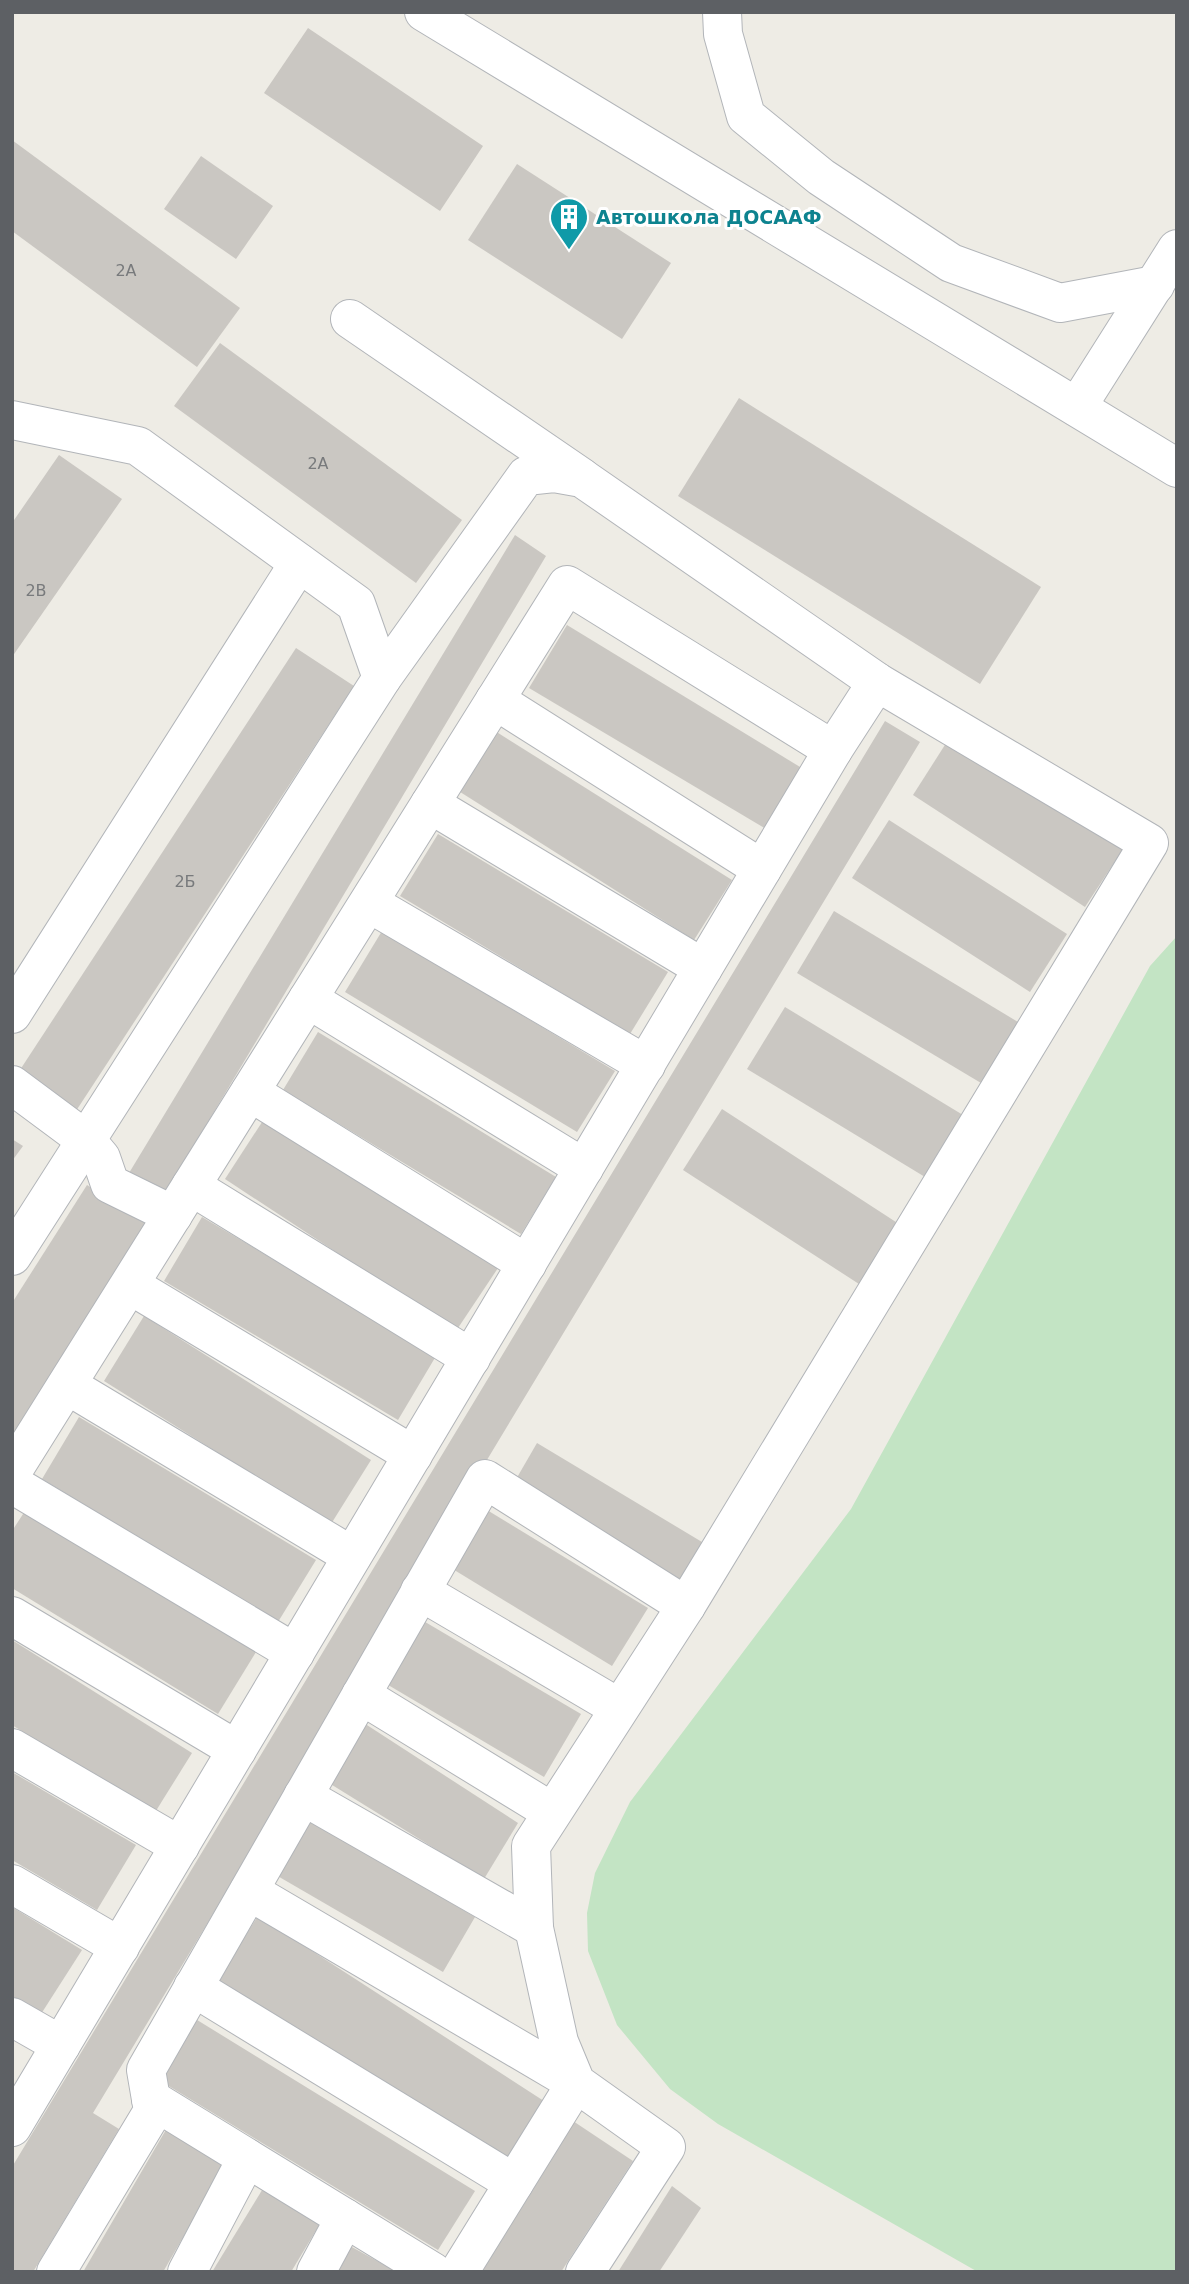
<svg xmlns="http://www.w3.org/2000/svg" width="1189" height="2284" font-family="'DejaVu Sans',sans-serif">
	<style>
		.green { fill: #c3e4c4 }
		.building { fill: #cac7c2 }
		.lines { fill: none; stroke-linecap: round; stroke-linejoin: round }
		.minor-casing { stroke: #b2b5b9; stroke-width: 40 }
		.minor { stroke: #fff; stroke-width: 38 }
		.labels { text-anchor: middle; stroke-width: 6; stroke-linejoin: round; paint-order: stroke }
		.number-label { font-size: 16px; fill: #787a7c }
		.culture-label { font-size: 19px; font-weight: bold; fill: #0d838f; stroke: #fff; text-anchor: start }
	</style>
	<rect width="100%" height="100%" fill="#eeece5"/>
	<path class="green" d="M1177,936V2272H978L718,2124L670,2089L617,2025L588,1951L587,1913L595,1873L630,1802L851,1509L1150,966Z"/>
	<g class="building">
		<path d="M308,28L483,146L440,211L264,93Z"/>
		<path d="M12,140L240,308L197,367L12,231Z"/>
		<path d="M201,156L273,206L236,259L164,209Z"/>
		<path d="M517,164L671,263L622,339L468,240Z"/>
		<path d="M220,343L462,520L416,583L174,406Z"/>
		<path d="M739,398L1041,587L980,684L678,496Z"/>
		<path d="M59,455L122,499L12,657V523Z"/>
		<path d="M515,535L546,556L162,1199L126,1178Z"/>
		<path d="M567,625L805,770L766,829L529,688Z"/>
		<path d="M296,648L354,686L74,1114L16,1076Z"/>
		<path d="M885,721L920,742L93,2113L119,2129L33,2272H12V2167Z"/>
		<path d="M495,731L732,880L694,940L457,790Z"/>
		<path d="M950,737L1123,849L1085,907L913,795Z"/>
		<path d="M889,820L1067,934L1030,992L852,878Z"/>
		<path d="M438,834L668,972L630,1034L400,896Z"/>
		<path d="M834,911L1018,1022L981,1083L797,973Z"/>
		<path d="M382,931L615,1071L577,1132L345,992Z"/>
		<path d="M785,1007L963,1115L925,1177L747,1069Z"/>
		<path d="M318,1032L556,1177L521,1234L283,1090Z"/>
		<path d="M722,1109L899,1224L859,1284L683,1170Z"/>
		<path d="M266,1116L498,1268L456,1331L225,1179Z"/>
		<path d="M12,1139L23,1146L12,1161Z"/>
		<path d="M87,1185L147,1223L12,1436V1303Z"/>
		<path d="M202,1217L436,1356L398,1420L164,1281Z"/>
		<path d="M144,1316L371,1460L331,1524L104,1381Z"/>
		<path d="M79,1417L316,1560L278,1622L42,1479Z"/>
		<path d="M537,1443L707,1545L684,1582L515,1481Z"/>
		<path d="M487,1510L648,1608L612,1666L451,1568Z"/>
		<path d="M25,1511L256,1652L218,1714L12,1588V1531Z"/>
		<path d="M415,1616L581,1714L544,1777L378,1679Z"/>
		<path d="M12,1640L192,1753L154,1814L12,1725Z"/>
		<path d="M353,1716L518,1823L484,1879L316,1775Z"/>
		<path d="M12,1772L136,1845L97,1910L12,1860Z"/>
		<path d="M301,1815L475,1917L443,1972L269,1871Z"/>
		<path d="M12,1907L82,1950L41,2014L12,1996Z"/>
		<path d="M258,1916L547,2103L508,2160L217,1980Z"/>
		<path d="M189,2015L475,2191L438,2250L154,2077Z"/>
		<path d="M573,2121L633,2161L561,2272H479Z"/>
		<path d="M167,2128L226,2163L163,2272H83Z"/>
		<path d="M267,2182L324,2217L291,2272H212Z"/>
		<path d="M672,2186L701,2208L659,2272H618Z"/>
		<path d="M350,2246L397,2272H336Z"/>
	</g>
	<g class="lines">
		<defs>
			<g id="minor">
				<path d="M424,12L1177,468"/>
				<path d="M722,12L723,34L746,116L821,177L951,263L1060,303L1155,285"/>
				<path d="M350,319L581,477"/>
				<path d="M1077,407L1177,249"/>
				<path d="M12,420L138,446L356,604L382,678L12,1256"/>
				<path d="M382,678L526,476L554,473L582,478L877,682L1149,843L686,1606"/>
				<path d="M495,700L762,869"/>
				<path d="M430,804L703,968"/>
				<path d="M369,903L646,1065"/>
				<path d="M308,999L584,1168"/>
				<path d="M12,1014L299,563"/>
				<path d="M12,1085L86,1140L101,1158L110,1184L173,1215"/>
				<path d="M250,1092L527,1264"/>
				<path d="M191,1186L471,1358"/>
				<path d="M130,1285L413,1455"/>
				<path d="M67,1385L352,1556"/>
				<path d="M12,1472L567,585L833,750"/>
				<path d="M12,1484L295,1653"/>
				<path d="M420,1591L619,1708"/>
				<path d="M12,1616L237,1750"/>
				<path d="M361,1695L552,1812"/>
				<path d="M12,1748L180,1846"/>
				<path d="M303,1796L534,1928"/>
				<path d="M12,1884L120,1947"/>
				<path d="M249,1891L576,2083L459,2272"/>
				<path d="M193,1987L514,2183"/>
				<path d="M12,2017L61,2045"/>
				<path d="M151,2099L433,2272"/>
				<path d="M12,2127L833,750L877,682"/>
				<path d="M56,2272L153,2111L146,2070L485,1479L686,1606L531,1846L534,1928L559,2042L576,2083L666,2147L585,2272"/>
				<path d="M187,2272L247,2158"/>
				<path d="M316,2272L345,2218"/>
			</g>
		</defs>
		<use href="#minor" class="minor-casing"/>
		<use href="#minor" class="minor"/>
	</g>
	<defs>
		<symbol id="building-pin" viewBox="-11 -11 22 30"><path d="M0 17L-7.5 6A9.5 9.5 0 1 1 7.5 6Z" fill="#0f9aa8" stroke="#fff"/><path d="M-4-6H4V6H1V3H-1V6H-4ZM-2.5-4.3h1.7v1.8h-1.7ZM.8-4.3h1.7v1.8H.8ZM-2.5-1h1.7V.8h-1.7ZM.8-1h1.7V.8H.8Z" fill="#fff"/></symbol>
	</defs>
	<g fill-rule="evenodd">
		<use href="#building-pin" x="547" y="195" width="44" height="60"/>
	</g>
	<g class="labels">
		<g class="number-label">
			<text x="126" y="276">2А</text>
			<text x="318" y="469">2А</text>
			<text x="36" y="596">2В</text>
			<text x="185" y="887">2Б</text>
		</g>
		<g class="culture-label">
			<text x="596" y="224">Автошкола ДОСААФ</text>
		</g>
	</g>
	<rect width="1189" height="2284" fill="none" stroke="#5d6064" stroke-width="28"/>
</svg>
